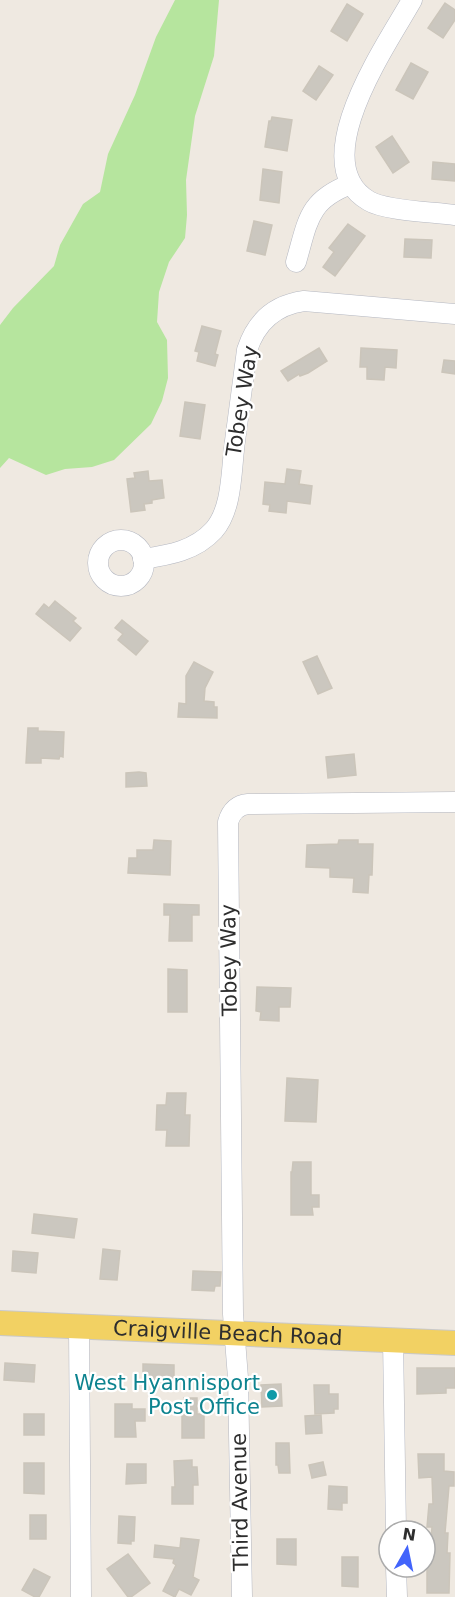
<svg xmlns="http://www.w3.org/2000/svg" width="455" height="1597" font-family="'DejaVu Sans',sans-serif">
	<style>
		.green { fill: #b6e59e }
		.building { fill: #cbc7bf; stroke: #cbc5ba; stroke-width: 1.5 }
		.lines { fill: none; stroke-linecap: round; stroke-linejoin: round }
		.minor-casing { stroke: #b4b7c1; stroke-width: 21 }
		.major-casing { stroke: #c9c9c9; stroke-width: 26 }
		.minor { stroke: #fff; stroke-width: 20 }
		.major { stroke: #f2d163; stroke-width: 24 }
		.culture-dot { fill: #0f9aa8; stroke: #fff; stroke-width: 2 }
		.labels { text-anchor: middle; stroke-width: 4.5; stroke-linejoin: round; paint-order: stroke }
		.street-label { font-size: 21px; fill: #2e2e2e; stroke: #fff }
		.culture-label { font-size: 21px; fill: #0d838f; stroke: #fff; text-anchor: end }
	</style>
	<rect width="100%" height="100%" fill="#efe9e1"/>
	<path class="green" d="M175,0H219L214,56L195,116L186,180L187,215L185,238L169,262L159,292L157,322L167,340L168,378L162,401L151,424L114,460L92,467L65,469L46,475L9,458L0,468V325L13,308L54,266L60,245L83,204L100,192L108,154L135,95L156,37Z"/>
	<g class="building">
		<path d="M445,3L455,10V20L443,38L428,28Z"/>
		<path d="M347,4L363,14L347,41L331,31Z"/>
		<path d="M411,63L428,72L413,99L396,90Z"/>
		<path d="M319,66L333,75L316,100L303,91Z"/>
		<path d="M272,117L292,120L287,151L265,147L269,121H271Z"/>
		<path d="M392,136L409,162L393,173L376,147Z"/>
		<path d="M433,162L455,164V181L432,179Z"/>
		<path d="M263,169L282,172L279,203L260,200Z"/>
		<path d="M254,221L272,225L265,255L247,251Z"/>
		<path d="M348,224L365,236L335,276L323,267L334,252L329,248Z"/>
		<path d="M405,239L432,240L431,258L404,257Z"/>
		<path d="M202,326L221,331L215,354L218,355L215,366L197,361L199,352L195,351Z"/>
		<path d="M319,348L327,361L308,373L300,376L299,374L288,381L281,371Z"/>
		<path d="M361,348L397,350L396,368L385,367L384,380L367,379V367H360Z"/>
		<path d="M444,360L455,361V374L442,372Z"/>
		<path d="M185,402L205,405L200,439L180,436Z"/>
		<path d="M287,469L301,471L299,484L312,486L310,504L287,501L286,513L269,511L270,505L263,504L265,482L285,484Z"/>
		<path d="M148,471L149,481L162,480L164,498L152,500V503L144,504L145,510L131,512L127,479L135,478L134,473Z"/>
		<path d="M55,601L76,618L73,621L81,628L70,641L36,614L44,604L49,608Z"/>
		<path d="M122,620L148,641L136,655L118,640L123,634L115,628Z"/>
		<path d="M317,656L332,688L318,694L303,662Z"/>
		<path d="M194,662L213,672L205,688L204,701L214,702V707H217V718L178,717L179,703L186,704V676Z"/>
		<path d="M28,728H38V731L64,732L63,757L60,756L59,759L41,758V763H26Z"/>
		<path d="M354,754L356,775L328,778L326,757Z"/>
		<path d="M139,772L146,773L147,786L126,787V773Z"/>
		<path d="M154,840L171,841L170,875L128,873L129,858H137V850H153Z"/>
		<path d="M339,840H358V844H373L372,875H369L368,893L353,892L354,878L330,877V868L306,867L307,845L338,844Z"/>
		<path d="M164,904L199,905V915H192V941H169L170,915H164Z"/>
		<path d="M168,969L187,970V1012H168Z"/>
		<path d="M257,987L291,988L290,1007H279V1021L260,1020L261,1012L256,1011Z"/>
		<path d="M287,1078L318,1080L316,1122L285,1121Z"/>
		<path d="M167,1093H186L185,1115H190L189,1146H166L167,1130H156L157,1105H166Z"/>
		<path d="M293,1162H311V1195H319V1207H312L313,1215H291V1172H292Z"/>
		<path d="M34,1214L77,1219L74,1238L32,1233Z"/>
		<path d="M103,1249L120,1251L117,1280L100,1279Z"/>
		<path d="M13,1251L38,1253L36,1273L12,1271Z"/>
		<path d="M193,1271L221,1272L220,1286H215L214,1291L192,1290Z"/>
		<path d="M5,1363L35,1365L34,1382L4,1380Z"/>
		<path d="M143,1364L174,1365V1383L143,1382Z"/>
		<path d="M417,1368H455V1388H446V1393L417,1394Z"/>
		<path d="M281,1384L282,1406L262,1407L261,1385Z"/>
		<path d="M314,1385H329V1394H338V1409H334V1413L315,1414Z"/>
		<path d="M184,1398H197V1414H204V1438H182V1416H184Z"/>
		<path d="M115,1404H132V1409H145V1421H135L136,1437H115Z"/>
		<rect x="24" y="1414" width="20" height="21"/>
		<path d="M321,1415L322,1433L306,1434L305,1416Z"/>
		<path d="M276,1443H289L290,1473H279L278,1465H276Z"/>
		<path d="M418,1454H444V1471L454,1472V1486H449L445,1533H448L447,1553H450L449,1593H427V1553H430L432,1527H427L429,1504H433L432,1477L419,1478Z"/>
		<path d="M192,1460V1467H197L198,1485H193V1504H172V1487H175L174,1461Z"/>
		<path d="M323,1462L326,1475L312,1478L309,1465Z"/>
		<path d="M24,1463H44V1494L24,1493Z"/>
		<path d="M127,1464H146V1483L126,1484Z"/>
		<path d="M329,1486L347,1487V1503H342V1510L328,1509Z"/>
		<rect x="30" y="1515" width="16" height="24"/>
		<path d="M119,1516L135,1517L134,1541H131V1544L118,1543Z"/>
		<path d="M181,1538L199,1540L193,1577L199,1580L191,1595L179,1589L175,1597L163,1591L176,1565L173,1563L174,1559L154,1557L155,1545L180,1548Z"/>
		<path d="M277,1539H296V1565L277,1564Z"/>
		<path d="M128,1554L150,1583L131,1597H128L107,1569Z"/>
		<path d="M342,1557H358V1587L342,1586Z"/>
		<path d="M34,1569L50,1577L39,1597H35L22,1590Z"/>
	</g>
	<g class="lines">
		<defs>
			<g id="minor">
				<path d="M412,0C388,43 303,163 369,201C386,211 434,212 455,215"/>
				<path d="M296,262C308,221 308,200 351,184"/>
				<circle cx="121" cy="563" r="23"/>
				<path d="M143,559C169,555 195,551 214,530C233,508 231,469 235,441C239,411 243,380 247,350C256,322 275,305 304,301L455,314"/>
				<path d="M79,1327L81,1597"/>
				<path d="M393,1339L396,1531"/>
				<path d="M396,1567L397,1597"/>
				<path d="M242,1597L238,1378L233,1314L228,822C231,812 237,805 248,804L455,802"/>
			</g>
			<g id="major">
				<path id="s1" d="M0,1323L455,1343"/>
			</g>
		</defs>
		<use href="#minor" class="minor-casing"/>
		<use href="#major" class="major-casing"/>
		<use href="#minor" class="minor"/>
		<use href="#major" class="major"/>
	</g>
	<circle class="culture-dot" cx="272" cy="1395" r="6"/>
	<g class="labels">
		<g class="street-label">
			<text transform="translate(242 401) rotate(-81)" y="7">Tobey Way</text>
			<text transform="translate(229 960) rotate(-91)" y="7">Tobey Way</text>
			<text dy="7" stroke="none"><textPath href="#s1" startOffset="228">Craigville Beach Road</textPath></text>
			<text transform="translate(240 1502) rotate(-91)" y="7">Third Avenue</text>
		</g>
		<g class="culture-label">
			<text x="260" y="1390">West Hyannisport<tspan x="260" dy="24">Post Office</tspan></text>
		</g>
	</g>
	<g transform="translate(407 1549) rotate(9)"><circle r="28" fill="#ffffff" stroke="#ababab" stroke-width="1.5"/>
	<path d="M0-4.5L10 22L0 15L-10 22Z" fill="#4264fb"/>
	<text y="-9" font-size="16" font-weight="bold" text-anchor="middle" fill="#2e2e2e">N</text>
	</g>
</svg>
